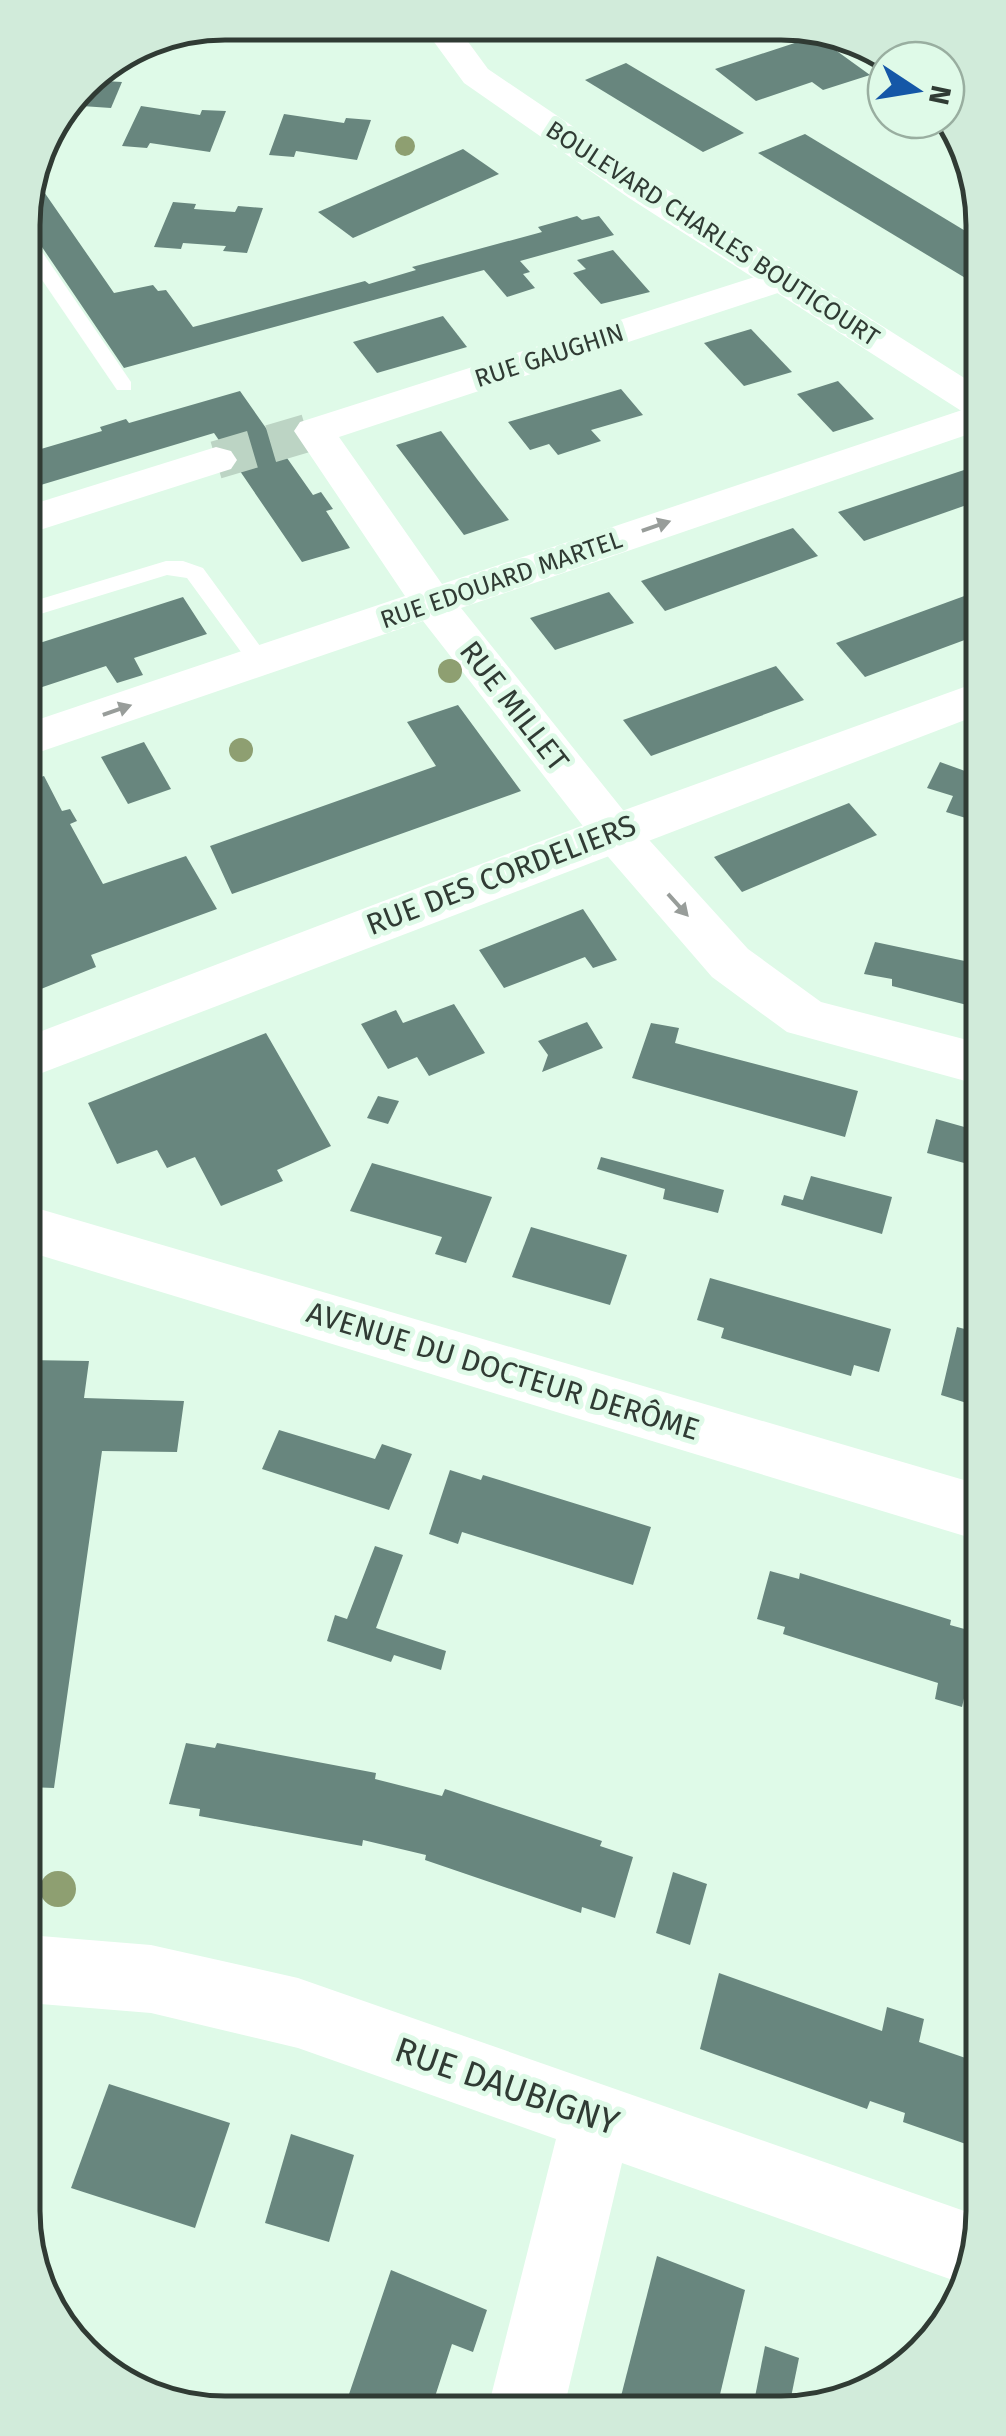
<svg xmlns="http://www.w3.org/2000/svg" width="1006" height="2436" font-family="'Fira Sans',sans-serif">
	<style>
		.building { fill: #68867e }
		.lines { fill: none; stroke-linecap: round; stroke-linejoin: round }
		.minor-tunnel { stroke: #bcd4c4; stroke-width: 38; stroke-dasharray: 38 19; stroke-linecap: butt }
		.service { fill: #fff; fill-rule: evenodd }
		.minor { fill: #fff; fill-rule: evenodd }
		.tertiary { fill: #fff; fill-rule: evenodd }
		.tree { fill: #8e9f71 }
		.oneway { fill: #989d9a }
		.labels { text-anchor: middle; stroke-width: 10; stroke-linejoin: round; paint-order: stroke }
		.far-street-label { font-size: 25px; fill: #303b34; stroke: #dffae8 }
		.street-label { font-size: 30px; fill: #303b34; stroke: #dffae8 }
		.near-street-label { font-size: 35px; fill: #303b34; stroke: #dffae8 }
		.rim { fill: none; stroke: #303b34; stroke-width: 5 }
	</style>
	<rect width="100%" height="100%" fill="#dffae8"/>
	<g class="building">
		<path d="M816,36L870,75L823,90L812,82L756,101L715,69Z"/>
		<path d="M626,63L744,133L703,152L585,80Z"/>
		<path d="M86,80L122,82L111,108L67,105Z"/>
		<path d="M141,106L200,115L202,110L226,111L210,152L150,143L147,148L122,146Z"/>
		<path d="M284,114L344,123L346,118L371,120L357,160L296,151L294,157L269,155Z"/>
		<path d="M805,134L977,238V285L758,153Z"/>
		<path d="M463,149L499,174L353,238L318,212Z"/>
		<path d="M33,176L114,293L153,285L158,291L166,290L193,327L365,281L369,284L416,270L412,267L542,232L538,227L577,216L582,220L599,216L614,235L520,261L530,272L523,274L535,288L507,297L484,270L124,368L23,219Z"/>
		<path d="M173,202L196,204L194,209L235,212L238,206L263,208L247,253L223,251L226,246L183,243L181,249L154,247Z"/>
		<path d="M613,250L650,292L601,304L573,273L586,269L577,260Z"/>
		<path d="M443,316L467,347L377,373L353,342Z"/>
		<path d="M751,329L792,372L744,386L704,343Z"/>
		<path d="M838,381L874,419L833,432L797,394Z"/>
		<path d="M621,389L643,415L591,430L601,441L558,455L549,444L530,450L508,422Z"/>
		<path d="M240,391L313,495L321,492L333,509L326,511L350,548L302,562L214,433L24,490V454L102,431L100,427L126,419L129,423Z"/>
		<path d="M441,431L477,479L509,520L464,535L396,445Z"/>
		<path d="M964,470L978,484V501L864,541L838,512Z"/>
		<path d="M793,528L818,556L665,611L641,581Z"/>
		<path d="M978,591V635L865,677L836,643Z"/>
		<path d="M609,592L634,623L555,650L530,618Z"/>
		<path d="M183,597L207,634L134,658L143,675L117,683L106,666L24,693V648Z"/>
		<path d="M776,666L804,700L651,756L623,720Z"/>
		<path d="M458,705L521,791L232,894L210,846L436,766L407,722Z"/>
		<path d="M144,742L171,789L128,804L101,757Z"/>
		<path d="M940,762L965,771L968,765L979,769V822L946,812L953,796L927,788Z"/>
		<path d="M44,776L62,811L70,809L77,821L70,824L103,884L186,856L217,909L91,955L96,967L26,995L25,782Z"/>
		<path d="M849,803L877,835L742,892L714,857Z"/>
		<path d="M583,909L617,960L593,968L585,957L504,988L479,950Z"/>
		<path d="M875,942L979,964V1008L892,986V979L864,974Z"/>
		<path d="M454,1004L485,1053L429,1076L417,1057L388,1069L361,1024L396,1010L403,1023Z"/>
		<path d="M587,1022L603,1048L542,1072L548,1055L538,1041Z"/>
		<path d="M651,1023L679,1028L675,1043L858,1091L845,1137L632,1078Z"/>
		<path d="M266,1033L331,1146L277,1170L283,1181L221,1206L195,1157L167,1168L157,1150L117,1164L88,1103Z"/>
		<path d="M378,1096L399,1101L388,1124L367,1118Z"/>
		<path d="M980,1118V1172L967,1169L968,1164L927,1153L936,1119L975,1130Z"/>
		<path d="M601,1157L724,1190L718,1213L663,1199L665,1189L597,1169Z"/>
		<path d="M372,1163L492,1197L466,1263L435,1254L442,1237L350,1211Z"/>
		<path d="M811,1176L892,1197L882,1234L781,1205L784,1195L803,1200Z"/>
		<path d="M531,1227L627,1255L610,1305L512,1277Z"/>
		<path d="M710,1278L891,1329L879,1372L854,1365L851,1376L721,1338L724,1328L697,1320Z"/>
		<path d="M957,1327L980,1333L981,1412L969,1409L970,1404L941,1395Z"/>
		<path d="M27,1360L89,1361L84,1398L184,1401L177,1452L102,1451L54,1788L28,1787Z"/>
		<path d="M279,1430L375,1459L382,1444L412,1454L389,1510L262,1469Z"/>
		<path d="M450,1470L481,1480L483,1475L651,1527L633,1585L462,1532L458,1544L429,1534Z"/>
		<path d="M375,1546L403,1555L376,1628L446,1651L441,1670L394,1655L391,1662L327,1641L335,1615L347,1619Z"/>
		<path d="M770,1571L799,1579L800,1573L951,1620L950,1625L979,1633L962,1707L935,1699L938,1683L783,1634L785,1627L757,1619Z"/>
		<path d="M186,1743L215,1748L217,1743L376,1773L375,1779L442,1796L445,1789L602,1841L600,1846L633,1857L615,1918L582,1907L581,1913L425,1860L426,1855L363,1840L362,1846L199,1816L200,1809L169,1804Z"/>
		<path d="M975,1769L982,1771V1825L966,1819Z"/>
		<path d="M673,1872L707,1884L690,1945L656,1933Z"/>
		<path d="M719,1973L882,2031L887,2007L924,2019L919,2042L983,2064V2150L903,2122L905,2113L870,2101L867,2109L700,2049Z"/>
		<path d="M109,2084L230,2123L195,2228L71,2188Z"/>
		<path d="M291,2134L354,2155L329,2242L265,2223Z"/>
		<path d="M657,2256L745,2290L717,2407L618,2408Z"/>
		<path d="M391,2270L487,2310L473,2352L452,2344L431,2409H344Z"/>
		<path d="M765,2346L799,2358L789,2407H753Z"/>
	</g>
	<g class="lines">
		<path class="minor-tunnel" d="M216,460L314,431"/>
		<g class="service">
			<path d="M23,232L30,234L131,382V390H117L23,252Z"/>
			<path d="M166,561H183L203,568L268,657L271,662L268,667H252L187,578L167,575L24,619V604Z"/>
		</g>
		<g class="minor">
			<path d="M783,268L796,271L802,279L796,287L339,437L442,584L977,405L978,431L461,608L631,820L748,949L821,1002L979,1043L980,1085L787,1032L712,977L597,844L423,621L25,757V724L405,596L294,431L300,422Z"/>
			<path d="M216,447L231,451L237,460L231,469L24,535V507Z"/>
			<path d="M26,1205L981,1485V1541L26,1251Z"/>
			<path d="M28,1935L151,1945L298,1978L973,2214L983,2218V2223L961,2283L622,2163L564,2408H488L556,2139L298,2048L151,2013L28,2003Z"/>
		</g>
		<g class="tertiary">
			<path d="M421,24H455L488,69L655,182L977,386V415L963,412L629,198L464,83Z"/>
			<path d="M978,682V715L26,1079V1037L597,820Z"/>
		</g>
	</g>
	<g class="tree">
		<circle cx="405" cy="146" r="10"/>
		<circle cx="450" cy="671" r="12"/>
		<circle cx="241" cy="750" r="12"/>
		<circle cx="58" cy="1889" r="18"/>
	</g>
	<defs><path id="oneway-solid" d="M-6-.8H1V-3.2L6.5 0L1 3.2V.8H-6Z" transform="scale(2.5)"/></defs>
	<g class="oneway">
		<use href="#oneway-solid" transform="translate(656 526) rotate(-19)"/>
		<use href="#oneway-solid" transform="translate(117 710) rotate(-19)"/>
		<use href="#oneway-solid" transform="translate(678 905) rotate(48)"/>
	</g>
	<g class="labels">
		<g class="far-street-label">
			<text transform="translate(713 233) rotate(33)" y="9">BOULEVARD CHARLES BOUTICOURT</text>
			<text transform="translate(549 355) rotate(-18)" y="9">RUE GAUGHIN</text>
			<text transform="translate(501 579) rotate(-19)" y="9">RUE EDOUARD MARTEL</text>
		</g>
		<g class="street-label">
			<text transform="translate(514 706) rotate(52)" y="10">RUE MILLET</text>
			<text transform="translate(501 875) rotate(-21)" y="10">RUE DES CORDELIERS</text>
			<text transform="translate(503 1371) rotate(17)" y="10">AVENUE DU DOCTEUR DERÔME</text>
		</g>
		<g class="near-street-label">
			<text transform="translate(507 2086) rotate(19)" y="12">RUE DAUBIGNY</text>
		</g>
	</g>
	<path d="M0 0H1006V2436H0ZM225 40H781A185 185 0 0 1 966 225V2211A185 185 0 0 1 781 2396H225A185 185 0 0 1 40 2211V225A185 185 0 0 1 225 40Z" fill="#d1ebda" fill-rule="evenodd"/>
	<path class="rim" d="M225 40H781A185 185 0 0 1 966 225V2211A185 185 0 0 1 781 2396H225A185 185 0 0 1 40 2211V225A185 185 0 0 1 225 40Z"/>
	<g transform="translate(916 90) rotate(102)"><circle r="48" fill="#dffae8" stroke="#99aea0" stroke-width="2.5"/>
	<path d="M0-8L18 38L0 25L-18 38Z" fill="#1557a7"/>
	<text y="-15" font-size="28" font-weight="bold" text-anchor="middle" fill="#303b34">N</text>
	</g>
</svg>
